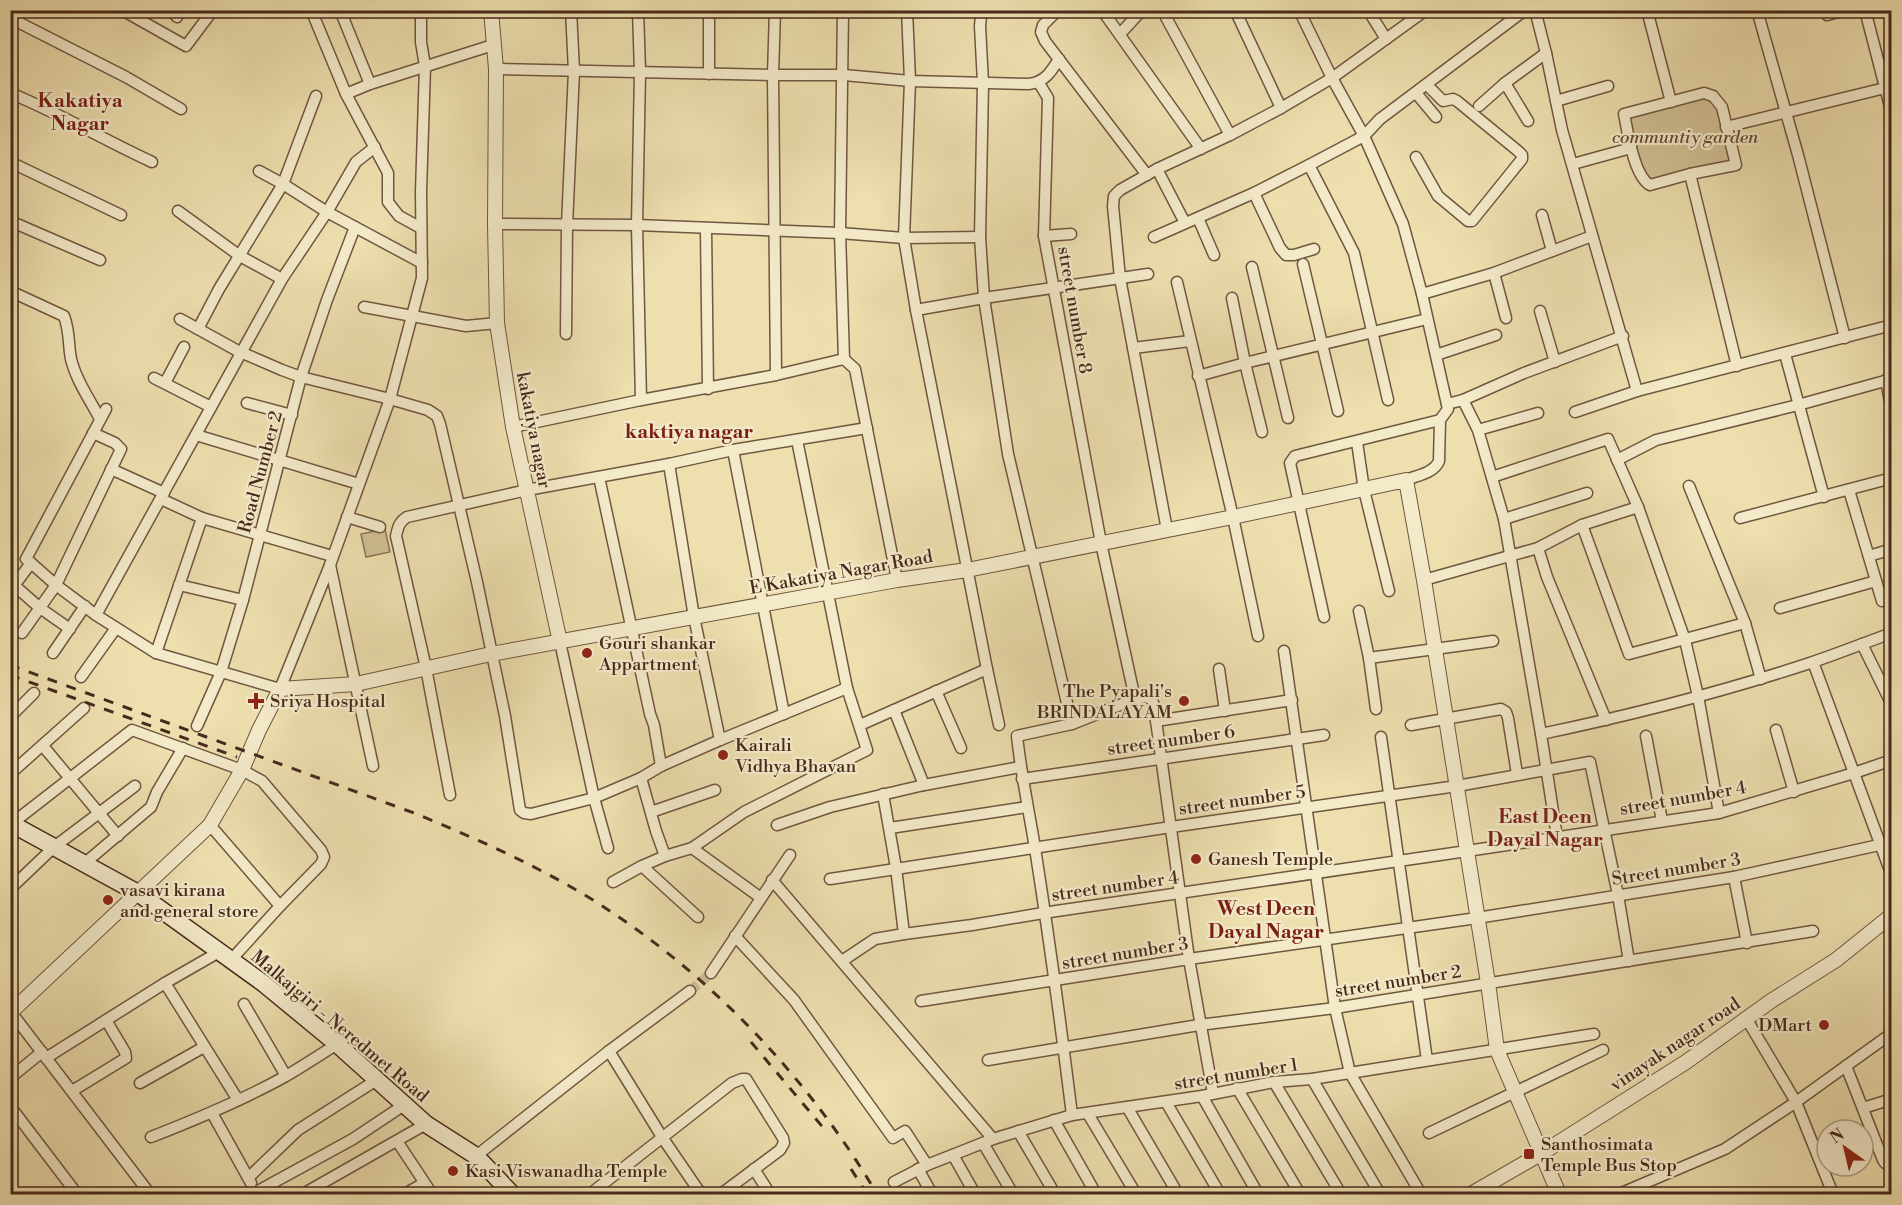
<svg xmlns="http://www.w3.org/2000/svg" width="1902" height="1205" font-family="'Libre Bodoni',serif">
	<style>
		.green { fill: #d1c095; stroke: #8c7458; stroke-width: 1.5 }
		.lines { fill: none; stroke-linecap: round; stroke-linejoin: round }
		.minor-tunnel { stroke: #ccbb91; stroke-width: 10; stroke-dasharray: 10 5; stroke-linecap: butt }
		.minor-casing { stroke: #715640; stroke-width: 13 }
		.tertiary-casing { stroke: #715640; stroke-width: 16 }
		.secondary-casing { stroke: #48291c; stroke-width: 19 }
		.minor { stroke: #f3eaca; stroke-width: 10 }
		.tertiary { stroke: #f3eaca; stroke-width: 14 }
		.secondary { stroke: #f3eaca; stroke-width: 16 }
		.rail { stroke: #48291c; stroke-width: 3; stroke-dasharray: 10 10; stroke-linecap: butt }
		.poi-dot { fill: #8f2418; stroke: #f3eaca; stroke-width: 2 }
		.labels { text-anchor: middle; stroke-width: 4.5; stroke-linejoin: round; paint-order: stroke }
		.park-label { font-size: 18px; font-style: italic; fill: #634734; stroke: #f3eaca }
		.street-label { font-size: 18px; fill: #48291c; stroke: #f3eaca }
		.poi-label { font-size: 18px; fill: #48291c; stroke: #f3eaca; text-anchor: start }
		.neighbourhood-label { font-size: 20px; font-weight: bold; fill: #7a1f14; stroke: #f3eaca }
	</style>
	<rect width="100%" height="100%" fill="#eddfae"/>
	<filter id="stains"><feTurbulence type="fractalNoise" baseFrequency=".00333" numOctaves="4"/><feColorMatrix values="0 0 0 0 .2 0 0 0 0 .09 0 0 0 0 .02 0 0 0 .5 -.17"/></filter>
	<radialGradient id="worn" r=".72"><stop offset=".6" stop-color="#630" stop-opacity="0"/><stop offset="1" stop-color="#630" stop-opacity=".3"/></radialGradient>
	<g class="green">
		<path d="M1713,96L1736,165L1647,183L1627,116Z"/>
		<path d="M385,529L390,552L366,557L361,534Z"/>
	</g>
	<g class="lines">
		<path class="minor-tunnel" d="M690,991L711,973"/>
		<defs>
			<g id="minor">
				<path d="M122,10L186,46L213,10"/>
				<path d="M171,10L177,17"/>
				<path d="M298,10L312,12L317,11"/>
				<path d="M340,10L370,84"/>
				<path d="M638,10L640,72L637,225L641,400"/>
				<path d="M709,10V74"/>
				<path d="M775,10L773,75L776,375"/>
				<path d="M843,10L840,233L844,359L855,369L897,580"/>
				<path d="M907,10L910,81L904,238L916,310L987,669L999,725"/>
				<path d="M985,10L981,16L980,26L983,83L980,237L984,298L1008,454L1072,724"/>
				<path d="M1058,10L1043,25L1041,32L1045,41L1147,175"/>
				<path d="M1102,10L1201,149"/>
				<path d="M1162,10L1230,135"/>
				<path d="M1235,10L1281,108"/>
				<path d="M1299,10L1332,78L1364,136L1403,224L1422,294L1448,409L1440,420L1439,461C1434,473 1418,475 1406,480"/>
				<path d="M1368,10L1386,39"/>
				<path d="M1535,10L1546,53L1562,130L1637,391"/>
				<path d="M1647,10L1671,102"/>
				<path d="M1757,10L1798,155L1845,338"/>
				<path d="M1865,10L1892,114"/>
				<path d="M312,12L346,94L388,173V202L399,216L421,228"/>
				<path d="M1827,15L1845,10"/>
				<path d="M10,18L126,77L181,109"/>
				<path d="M1120,34L1142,10"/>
				<path d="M496,69L773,75H844L910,81L1029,84C1045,82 1051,72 1059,59"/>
				<path d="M1039,83L1048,98L1044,236L1101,543L1135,699"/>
				<path d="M1505,83L1528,121"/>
				<path d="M10,93C59,113 104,140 152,162"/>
				<path d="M1416,93L1436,117"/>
				<path d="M1704,93L1713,96L1722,107L1736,165L1690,174L1650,185C1634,176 1628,133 1624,114Z"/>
				<path d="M346,94L370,84L493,45"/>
				<path d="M1556,101L1608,86"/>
				<path d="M1479,106L1505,83L1546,53"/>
				<path d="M1726,127L1885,88"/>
				<path d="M1416,157L1438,196L1468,221H1472L1522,159V155L1518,151L1457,101L1453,99L1443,101L1427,85"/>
				<path d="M10,162L121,215"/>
				<path d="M1573,164L1631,148"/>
				<path d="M1309,165L1354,253L1388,400"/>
				<path d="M1157,169L1185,223"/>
				<path d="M259,171L283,184L327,212L422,263"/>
				<path d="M1690,174L1737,366"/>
				<path d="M1254,193L1280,248L1286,255H1294L1314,249"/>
				<path d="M178,211L240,256L282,279"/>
				<path d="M1542,215L1552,251"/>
				<path d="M1198,218L1214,255"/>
				<path d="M10,221L100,260"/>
				<path d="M495,224L637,225L840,233L904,238L980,237"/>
				<path d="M706,229L708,389"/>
				<path d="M1044,236L1071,234"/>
				<path d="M1154,237L1254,193L1309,165L1364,136L1380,119L1525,10"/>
				<path d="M1303,264L1338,411"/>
				<path d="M1252,267L1288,418"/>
				<path d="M1494,273L1506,318"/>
				<path d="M1177,282L1233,517L1258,636"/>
				<path d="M10,291L64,316C70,332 68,344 71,359C76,380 90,400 100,419"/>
				<path d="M1422,294L1494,273L1592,236"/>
				<path d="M1232,298L1245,363L1262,432"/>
				<path d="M364,307L466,326L497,323"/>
				<path d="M916,310L984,298L1148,274"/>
				<path d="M1540,311L1555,362"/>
				<path d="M180,319L238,351L282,370L301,377L390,399L428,410L437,416L440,424L477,582L505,716L520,810L524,813L531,814L594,798L641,778L661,766L720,740L847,688"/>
				<path d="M198,329L219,289L283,184L316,96"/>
				<path d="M566,334L567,225L574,71L571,10"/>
				<path d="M1133,348L1190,341"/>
				<path d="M1785,354L1824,497"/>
				<path d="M1436,355L1496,335"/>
				<path d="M1198,376L1245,363L1427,319"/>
				<path d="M154,378L211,407"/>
				<path d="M1886,380L1892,412"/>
				<path d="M165,383L184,347"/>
				<path d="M1463,400L1478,430L1504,519L1541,734L1557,837"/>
				<path d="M247,403L292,415"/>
				<path d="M1447,404L1463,400L1524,373L1623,336"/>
				<path d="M1575,412L1637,391L1892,325"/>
				<path d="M513,427L641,400L776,375L844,359"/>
				<path d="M1478,430L1538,413"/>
				<path d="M196,435L359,484"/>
				<path d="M1357,442L1364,490L1389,591"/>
				<path d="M733,450L784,714"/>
				<path d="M1617,460L1656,440L1798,405L1892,379"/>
				<path d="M669,464L694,617L720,740"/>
				<path d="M111,469L164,493"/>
				<path d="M599,477L650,714L654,725L661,766"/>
				<path d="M1492,477L1608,439L1638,507L1685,640L1698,696L1719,813"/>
				<path d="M1689,486L1745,623L1761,679"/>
				<path d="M1849,490L1882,601"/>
				<path d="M161,499L202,518L332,556"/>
				<path d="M347,517L380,527"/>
				<path d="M1740,518L1892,478"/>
				<path d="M1504,519L1587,493"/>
				<path d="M1582,525L1629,654L1745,623"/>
				<path d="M1167,530L1120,278L1113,206L1114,196L1120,190L1157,169L1230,135L1281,108L1332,78L1426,10"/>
				<path d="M1538,548L1547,577L1606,720"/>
				<path d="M1869,556L1892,549"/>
				<path d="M31,563L26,559L106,409"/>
				<path d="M330,565L373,766"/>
				<path d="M1424,580L1538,548L1582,525L1638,507"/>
				<path d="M179,585L243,600"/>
				<path d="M15,586L40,608L70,629"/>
				<path d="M10,591L31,563L56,585L96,615L156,653L280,689L330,565L390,399L422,278L421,192L425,66L421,42V10"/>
				<path d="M1780,608L1876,581"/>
				<path d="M1359,611L1369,658L1493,641"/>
				<path d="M96,615L282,279L327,212L356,162L375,147"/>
				<path d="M1324,617L1290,463L1295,456L1440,420"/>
				<path d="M22,633L56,585L121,449L115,443L93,433"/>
				<path d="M560,642L594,798L608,848"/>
				<path d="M1862,644L1892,705"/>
				<path d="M1284,651L1335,1008L1350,1073L1421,1194"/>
				<path d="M53,653L85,606"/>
				<path d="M156,653L202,518"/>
				<path d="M1369,658L1376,709"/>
				<path d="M1813,662L1892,876"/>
				<path d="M1219,669L1225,711"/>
				<path d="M81,677L116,628"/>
				<path d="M936,691L961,748"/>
				<path d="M894,710L924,785"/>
				<path d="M10,717L34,693"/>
				<path d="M1156,721L1292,700"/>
				<path d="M860,725L987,669"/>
				<path d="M1411,725L1501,709L1506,712L1508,718L1517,774"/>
				<path d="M197,726L221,672L243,600L301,377L327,300L355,227"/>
				<path d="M1776,730L1794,792"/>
				<path d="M1541,734C1632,715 1722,692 1810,663C1837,654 1864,643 1892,633"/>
				<path d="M1646,736L1662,821"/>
				<path d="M1381,737L1427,1060"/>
				<path d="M43,746L118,836"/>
				<path d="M10,774L84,708"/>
				<path d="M641,778L656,831L665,856"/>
				<path d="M1022,779L1324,735"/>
				<path d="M883,794L896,868L904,934"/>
				<path d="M450,795L426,668L396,536C398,527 399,522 407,517L527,490L669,464L733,450L867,428"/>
				<path d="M651,812L715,790"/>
				<path d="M10,825L132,730L242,770L262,781L321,850L324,857L321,864L280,906L231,960"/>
				<path d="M210,825L280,906"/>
				<path d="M777,825L830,807L924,785L1020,767"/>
				<path d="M890,828L1027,807"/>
				<path d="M692,848L761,898"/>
				<path d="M85,863L151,807L157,792L183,748"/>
				<path d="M1734,877L1747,943"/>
				<path d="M830,879L1171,827L1457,786L1590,762L1618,895L1629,961"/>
				<path d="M772,880L993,1139"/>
				<path d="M613,882L642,866"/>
				<path d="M10,889L54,847L135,786"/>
				<path d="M698,917L642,866L665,856L692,848L744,812L867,750L847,688L797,440"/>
				<path d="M735,936L794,1000L893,1138L905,1131L927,1165"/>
				<path d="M842,961L875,939L904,934L972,925L1043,913L1467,851L1719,813L1854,773L1892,760"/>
				<path d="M711,973L790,855"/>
				<path d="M165,983L238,1100"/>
				<path d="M921,1001L1189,959L1477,918L1734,877L1879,845"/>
				<path d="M244,1004L286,1076"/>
				<path d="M11,1012L150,1194"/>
				<path d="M1746,1018L1796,1102L1833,1194"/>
				<path d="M609,1051L662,1137L701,1194"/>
				<path d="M46,1058L165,983L219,952"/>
				<path d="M988,1060L1199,1025L1335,1008L1813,931"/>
				<path d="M1846,1066L1883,1160L1885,1163H1892"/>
				<path d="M10,1078L42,1052"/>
				<path d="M1312,1079L1380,1194"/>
				<path d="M1274,1082L1341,1194"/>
				<path d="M140,1083L204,1047"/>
				<path d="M1237,1088L1300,1194"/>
				<path d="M72,1091L126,1058L125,1052L106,1020"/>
				<path d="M1202,1096L1258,1194"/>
				<path d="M1166,1102L1220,1194"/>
				<path d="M10,1106L77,1194"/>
				<path d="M1127,1107L1178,1194"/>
				<path d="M1863,1108L1892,1099"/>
				<path d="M212,1113L251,1183"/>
				<path d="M1088,1114L1136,1194"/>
				<path d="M1072,1115C1061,1026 1049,937 1035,848C1029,811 1021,774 1017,736L1072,724L1135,699L1145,697L1152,699L1154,706L1189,959L1213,1093"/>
				<path d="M1054,1120L1096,1194"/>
				<path d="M1018,1131L1055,1194"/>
				<path d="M1429,1133L1603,1050"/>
				<path d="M151,1137C197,1119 243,1100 286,1076C303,1066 320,1055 337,1044"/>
				<path d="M397,1141L432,1194"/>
				<path d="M983,1143L1013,1194"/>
				<path d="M953,1155L975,1194"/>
				<path d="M476,1156L609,1051L690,991"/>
				<path d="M754,1169L770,1194"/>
				<path d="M918,1169L932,1194"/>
				<path d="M248,1178L298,1130L375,1081"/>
				<path d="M894,1182L927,1165L993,1139L1072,1115L1202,1096L1274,1082L1312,1079L1594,1034"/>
				<path d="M256,1192L353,1139L404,1105"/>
				<path d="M303,1194L426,1124"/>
				<path d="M405,1194L424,1183"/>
				<path d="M590,1194L732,1083L742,1079H746L783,1138L784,1143L780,1150L721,1194"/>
				<path d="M1619,1194L1725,1149L1796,1102L1892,1033"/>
			</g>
			<g id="tertiary">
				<path d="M491,10L496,69L495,224L497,323L513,427L560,642"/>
				<path d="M10,1013L210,825L242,770L259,730L280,689L356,684L491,654L897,580L967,570L1233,517L1406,480L1424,580L1488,983L1497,1050L1559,1194"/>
				<path d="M1471,1194L1542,1153L1686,1062L1771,1001L1836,960L1892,915"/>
			</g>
			<path id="secondary" d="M10,823L138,893L263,983L337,1044L426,1124L476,1156L512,1194"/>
		</defs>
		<use href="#minor" class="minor-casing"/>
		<use href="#tertiary" class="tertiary-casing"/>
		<use href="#secondary" class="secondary-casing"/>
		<use href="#minor" class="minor"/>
		<use href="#tertiary" class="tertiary"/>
		<use href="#secondary" class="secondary"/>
		<g class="rail">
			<path d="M10,665L414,813C475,838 536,865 593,900C709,973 808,1077 877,1194"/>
			<path d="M10,675L237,757"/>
			<path d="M751,1042L826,1131"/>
			<path d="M851,1169L867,1194"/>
		</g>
	</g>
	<g class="poi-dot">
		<circle cx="587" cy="653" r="6"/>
		<path d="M253 692h6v6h6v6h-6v6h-6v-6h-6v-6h6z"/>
		<circle cx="1184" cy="701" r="6"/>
		<circle cx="723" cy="755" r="6"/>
		<circle cx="1196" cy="859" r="6"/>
		<circle cx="108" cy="900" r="6"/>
		<circle cx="1824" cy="1025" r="6"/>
		<rect x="1523" y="1148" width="12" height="12" rx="3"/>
		<circle cx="453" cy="1171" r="6"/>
	</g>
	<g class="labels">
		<g class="park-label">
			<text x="1685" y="143">communtiy garden</text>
		</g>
		<g class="street-label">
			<text transform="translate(1075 310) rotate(80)" y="6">street number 8</text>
			<text transform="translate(534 430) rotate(79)" y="6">kakatiya nagar</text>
			<text transform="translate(260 472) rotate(-75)" y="6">Road Number 2</text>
			<text transform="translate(841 572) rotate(-10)" y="6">E Kakatiya Nagar Road</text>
			<text transform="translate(1171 740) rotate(-8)" y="6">street number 6</text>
			<text transform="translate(1683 798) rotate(-10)" y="6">street number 4</text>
			<text transform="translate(1242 800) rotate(-8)" y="6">street number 5</text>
			<text transform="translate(1676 869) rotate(-9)" y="6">Street number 3</text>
			<text transform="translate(1115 886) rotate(-8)" y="6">street number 4</text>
			<text transform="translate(1125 953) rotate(-9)" y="6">street number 3</text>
			<text transform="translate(1398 981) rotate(-9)" y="6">street number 2</text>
			<text transform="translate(340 1026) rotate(40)" y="6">Malkajgiri - Neredmet Road</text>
			<text transform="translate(1675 1044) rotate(-34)" y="6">vinayak nagar road</text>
			<text transform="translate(1236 1074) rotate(-9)" y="6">street number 1</text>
		</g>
		<g class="poi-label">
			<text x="599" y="649">Gouri shankar<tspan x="599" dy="21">Appartment</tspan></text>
			<text x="1172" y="697" text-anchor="end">The Pyapali's<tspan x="1172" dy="21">BRINDALAYAM</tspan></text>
			<text x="270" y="707">Sriya Hospital</text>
			<text x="735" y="751">Kairali<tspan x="735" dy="21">Vidhya Bhavan</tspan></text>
			<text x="1208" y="865">Ganesh Temple</text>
			<text x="120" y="896">vasavi kirana<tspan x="120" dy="21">and general store</tspan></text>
			<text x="1812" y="1031" text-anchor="end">DMart</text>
			<text x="1541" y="1150">Santhosimata<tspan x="1541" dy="21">Temple Bus Stop</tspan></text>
			<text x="465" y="1177">Kasi Viswanadha Temple</text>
		</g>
		<g class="neighbourhood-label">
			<text x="80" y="107">Kakatiya<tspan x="80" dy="23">Nagar</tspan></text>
			<text x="689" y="438">kaktiya nagar</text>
			<text x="1545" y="823">East Deen<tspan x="1545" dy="23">Dayal Nagar</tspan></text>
			<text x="1266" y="915">West Deen<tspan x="1266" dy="23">Dayal Nagar</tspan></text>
		</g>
	</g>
	<rect width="1902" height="1205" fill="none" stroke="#eddfae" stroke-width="36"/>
	<rect x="12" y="12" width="1878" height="1181" fill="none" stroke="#48291c" stroke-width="3"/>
	<rect x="18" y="18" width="1866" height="1169" fill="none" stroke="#48291c" stroke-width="1.5"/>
	<g transform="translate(1845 1148) rotate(326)"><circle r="28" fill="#f3eaca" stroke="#af9d84" stroke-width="1.5"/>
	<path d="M0-4.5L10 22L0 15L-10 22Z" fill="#8f2418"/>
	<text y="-9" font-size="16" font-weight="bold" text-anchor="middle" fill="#48291c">N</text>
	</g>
	<rect width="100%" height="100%" filter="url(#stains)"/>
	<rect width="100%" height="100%" fill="url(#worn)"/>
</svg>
